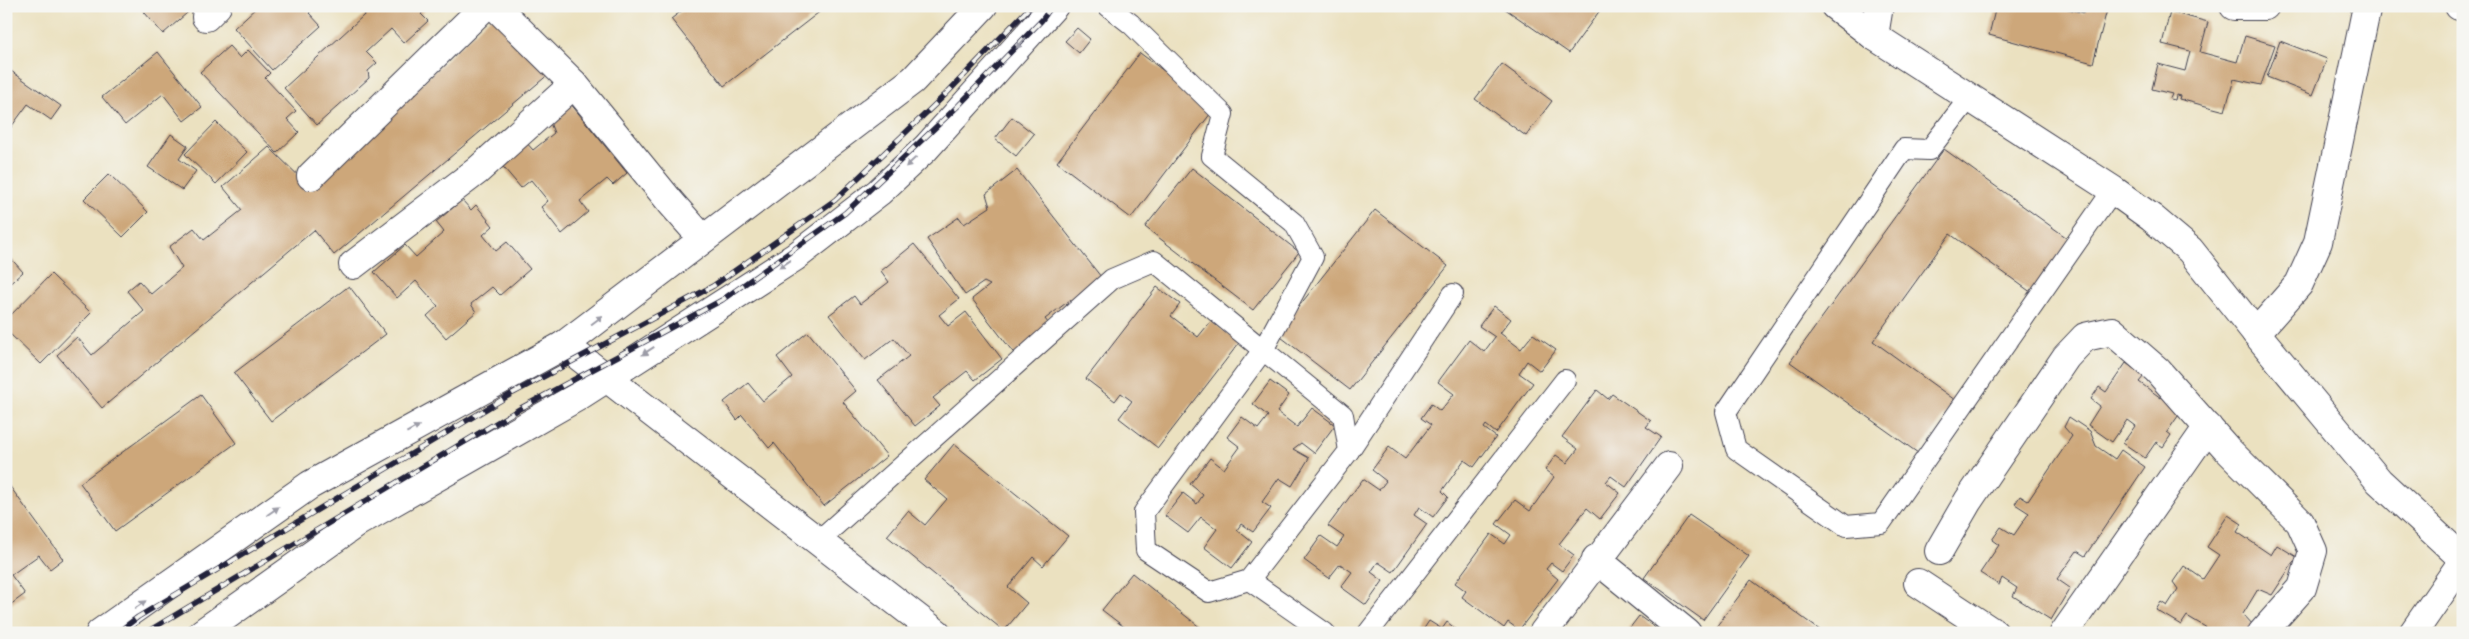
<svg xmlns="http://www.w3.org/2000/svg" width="2469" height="639" font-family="Sriracha,sans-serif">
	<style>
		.building { fill: #cda77a }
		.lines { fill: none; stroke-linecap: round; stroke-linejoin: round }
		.service-casing { stroke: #403f4f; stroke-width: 22 }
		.minor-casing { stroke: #403f4f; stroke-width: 30 }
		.tertiary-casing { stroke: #403f4f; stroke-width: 30 }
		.service { stroke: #fff; stroke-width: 20 }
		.minor { stroke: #fff; stroke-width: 28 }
		.tertiary { stroke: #fff; stroke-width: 28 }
		.rail-casing { stroke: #22223b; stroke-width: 5.5 }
		.rail { stroke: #f6f6f2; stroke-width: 4; stroke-dasharray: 11; stroke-linecap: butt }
		.oneway { fill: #9c9ca7 }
	</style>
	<rect width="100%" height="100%" fill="#f6f6f2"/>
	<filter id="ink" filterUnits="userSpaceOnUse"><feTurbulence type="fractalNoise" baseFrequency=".02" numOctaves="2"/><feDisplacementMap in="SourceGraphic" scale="10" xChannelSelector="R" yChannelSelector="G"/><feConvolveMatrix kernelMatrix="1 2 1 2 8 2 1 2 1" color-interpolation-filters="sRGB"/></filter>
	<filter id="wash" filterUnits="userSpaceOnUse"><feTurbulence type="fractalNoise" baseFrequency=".0096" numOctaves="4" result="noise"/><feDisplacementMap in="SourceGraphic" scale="20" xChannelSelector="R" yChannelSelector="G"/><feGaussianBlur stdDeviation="1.12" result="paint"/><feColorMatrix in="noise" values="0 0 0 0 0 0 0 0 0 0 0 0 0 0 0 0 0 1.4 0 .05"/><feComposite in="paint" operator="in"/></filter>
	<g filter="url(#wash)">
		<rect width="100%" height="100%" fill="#ebe1c0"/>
		<g id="blocks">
			<g class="building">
				<path d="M139,6H195L163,34Z"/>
				<path d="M258,6H316L309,13L321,26L272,70L234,28Z"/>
				<path d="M374,6H429L421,14L428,21L404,43L391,29L366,52L377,63L368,71L369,78L317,125L284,88Z"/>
				<path d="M688,6H827L724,86L671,19Z"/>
				<path d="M1501,6H1603L1569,53Z"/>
				<path d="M1996,6H2057L2084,13L2086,6H2108L2093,63L1989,35Z"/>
				<path d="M2170,12L2208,22L2200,52L2237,62L2245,36L2275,45L2261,85L2234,79L2225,111L2179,99L2180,96L2176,95L2175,100L2170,99L2172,94L2152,89L2158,64L2185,71L2190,51L2162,44Z"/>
				<path d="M493,15L550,73L334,255L314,230L102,408L57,355L77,337L92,355L144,311L127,291L139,281L151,294L182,268L169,247L194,228L204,240L242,210L223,187L269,147L312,189Z"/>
				<path d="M1077,28L1090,39L1079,53L1065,41Z"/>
				<path d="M2280,41L2327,59L2313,95L2267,77Z"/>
				<path d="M229,46L240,58L248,50L270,73L265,78L296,111L287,119L299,132L277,153L200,72Z"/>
				<path d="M158,52L202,107L184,121L163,94L125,125L102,97Z"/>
				<path d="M1140,53L1214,109L1131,218L1057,162Z"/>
				<path d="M1502,64L1552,101L1526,136L1475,99Z"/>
				<path d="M11,71L61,106L51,120L28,104L6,134V77Z"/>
				<path d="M570,103L627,173L613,185L607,179L580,201L588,212L562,234L541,207L548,201L531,180L521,188L499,162L525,141L533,150L554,133L549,120Z"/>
				<path d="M1012,117L1034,134L1016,156L995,139Z"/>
				<path d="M216,122L247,152L216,184L185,154Z"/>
				<path d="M171,134L188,146L179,159L196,171L182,190L148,167Z"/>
				<path d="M1944,149L2070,240L2032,293L1950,234L1873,341L1955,400L1918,453L1790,362Z"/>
				<path d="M1192,168L1299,252L1253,310L1145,227Z"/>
				<path d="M1017,170L1105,282L1074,306L1070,300L1045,319L1052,328L1016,356L972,299L990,285L984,282L965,295L927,239L959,217L964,224L990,207L986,194Z"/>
				<path d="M109,174L148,212L123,237L84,199Z"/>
				<path d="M462,200L471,210L476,205L493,226L483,235L496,251L507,242L530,269L500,295L492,287L471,304L476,312L446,338L427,316L438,306L416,281L397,298L374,272L405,245L416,257L444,232L436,222Z"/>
				<path d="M1375,210L1448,266L1350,390L1277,334Z"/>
				<path d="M914,244L959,299L939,315L948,326L966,312L1002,359L975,380L967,371L933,398L940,406L915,426L878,380L909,356L894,338L865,360L829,315L854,296L860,304L889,282L881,271Z"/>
				<path d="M6,253L23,272L6,287Z"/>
				<path d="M51,274L91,313L41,364L6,330V320Z"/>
				<path d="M349,286L386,334L271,421L234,373Z"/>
				<path d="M1157,287L1180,304L1171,316L1198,337L1211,321L1239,343L1158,448L1119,418L1132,401L1121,393L1115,401L1086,379Z"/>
				<path d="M1494,306L1511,319L1500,333L1521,349L1533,334L1556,350L1540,371L1527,361L1519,373L1533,383L1496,433L1486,425L1484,428L1496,437L1474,467L1464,460L1442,491L1448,497L1433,517L1419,507L1414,515L1427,524L1393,572L1378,562L1371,572L1383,581L1366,605L1341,587L1352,572L1340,564L1329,578L1304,560L1321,536L1337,547L1344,537L1328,526L1363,479L1379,490L1386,481L1372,470L1389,447L1405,459L1431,425L1421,418L1431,404L1440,411L1454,394L1438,382L1469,340L1484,352L1495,337L1479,326Z"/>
				<path d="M808,332L856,391L843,402L887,456L824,506L774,443L769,448L742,415L737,420L724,402L748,383L763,401L792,377L777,357Z"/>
				<path d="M2126,363L2144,376L2139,382L2161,398L2165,392L2185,406L2167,432L2171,435L2163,447L2156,442L2145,458L2123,443L2135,426L2127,420L2112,442L2088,425L2100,406L2091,399L2099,387L2106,392Z"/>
				<path d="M1270,381L1289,395L1277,412L1297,427L1312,408L1335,425L1314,453L1301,443L1293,449L1309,458L1292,486L1279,478L1262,502L1271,508L1253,532L1241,524L1237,530L1252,542L1232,568L1204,547L1217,529L1201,517L1188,533L1165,516L1183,493L1197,504L1203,495L1190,484L1210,458L1224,469L1240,447L1227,437L1242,417L1258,429L1268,416L1253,404Z"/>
				<path d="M1597,390L1608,399L1612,394L1651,421L1646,427L1661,437L1626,487L1611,476L1606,482L1620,493L1600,519L1587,508L1559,544L1574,555L1562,571L1551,563L1546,569L1558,579L1519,630L1508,622L1504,628L1462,597L1466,591L1455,583L1491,534L1505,544L1511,535L1496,524L1515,500L1530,511L1554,477L1545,470L1556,455L1567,463L1578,449L1562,437Z"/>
				<path d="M201,395L236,443L115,531L80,483Z"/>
				<path d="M2069,417L2090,431L2096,446L2115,459L2121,450L2145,467L2085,556L2077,551L2057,579L2070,588L2051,620L2013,596L2017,588L2002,578L1999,585L1980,573L1999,545L1992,540L2001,527L2014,535L2029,513L2015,504L2020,496L2028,501L2072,436L2064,427Z"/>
				<path d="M954,444L1068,536L1043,566L1033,557L1008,587L1027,603L1004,631L887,536L908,511L925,525L947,499L924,480Z"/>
				<path d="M6,481L63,559L50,569L39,555L11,575L25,594L6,608Z"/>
				<path d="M1689,515L1749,556L1703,620L1644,578Z"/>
				<path d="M2228,515L2242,524L2237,532L2271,555L2277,545L2297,557L2272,595L2258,589L2243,614L2254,626L2250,633H2204L2207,628L2187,616L2181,625L2156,610L2161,602L2167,606L2178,589L2173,582L2184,566L2203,579L2219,555L2207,547Z"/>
				<path d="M1132,573L1207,633H1132L1102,610Z"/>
				<path d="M1751,580L1821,631L1716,633L1713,631Z"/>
				<path d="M1639,616L1662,633H1626Z"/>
				<path d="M1429,621L1442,629L1447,622L1461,633H1421Z"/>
			</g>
		</g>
	</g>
	<g filter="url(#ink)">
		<use href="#blocks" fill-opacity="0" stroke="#403f4f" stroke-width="1"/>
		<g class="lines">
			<defs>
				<g id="service">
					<path d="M1970,97L1929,150L1904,149L1726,412L1736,449L1846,526L1881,523L2113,190"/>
					<path d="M1349,451L1453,294"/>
					<path d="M818,541L1112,279L1154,261L1343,415L1349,451L1249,580L1209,592L1146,550L1144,512L1263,350L1313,257L1294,223L1212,156L1223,114L1131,24L1108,6"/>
					<path d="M1249,580L1325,633"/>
					<path d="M1368,633L1565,380"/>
				</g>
				<g id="minor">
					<path d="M495,6L574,84L672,204L703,239"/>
					<path d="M1835,6L1874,36L2113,190L2152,218L2190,250L2256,333L2379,481L2463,559"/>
					<path d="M2234,6H2265"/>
					<path d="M2459,6L2463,7"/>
					<path d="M206,17L217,6"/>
					<path d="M1874,36L1879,6"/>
					<path d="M311,176L485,6"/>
					<path d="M353,265L477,171L574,84"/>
					<path d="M2256,333L2299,284L2318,242L2367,6"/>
					<path d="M564,345L937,633"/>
					<path d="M1939,551L1968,501L2066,357L2085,337L2112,331L2157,370L2228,450L2300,522L2313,551L2302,588L2262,633"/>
					<path d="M1596,559L1687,633"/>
					<path d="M1918,583L1994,633"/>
					<path d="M1543,633L1669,466"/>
					<path d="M2064,633L2208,427"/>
					<path d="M2413,633L2463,561"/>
				</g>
				<g id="tertiary">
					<path d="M100,633L310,485L564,345L913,80L983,6"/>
					<path d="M202,633L358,522L579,396L795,257L879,192L926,148L1054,6"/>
				</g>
			</defs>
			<use href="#service" class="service-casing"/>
			<use href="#minor" class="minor-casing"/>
			<use href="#tertiary" class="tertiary-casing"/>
			<use href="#service" class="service"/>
			<use href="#minor" class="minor"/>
			<use href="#tertiary" class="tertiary"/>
			<defs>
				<g id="rail">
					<path d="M117,633L138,617L513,393L713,286L835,200L946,94L1031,6"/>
					<path d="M145,633L521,408L722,300L845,213L958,106L1042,20L1052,6"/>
				</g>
			</defs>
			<use href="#rail" class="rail-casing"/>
			<use href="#rail" class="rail"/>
		</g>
		<defs><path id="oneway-solid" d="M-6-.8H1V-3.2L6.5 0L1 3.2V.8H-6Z" transform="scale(1.25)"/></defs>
		<g class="oneway">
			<use href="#oneway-solid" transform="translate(1021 43) rotate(132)"/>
			<use href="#oneway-solid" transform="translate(911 162) rotate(137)"/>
			<use href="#oneway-solid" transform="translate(785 264) rotate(147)"/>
			<use href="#oneway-solid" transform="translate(597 320) rotate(-37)"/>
			<use href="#oneway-solid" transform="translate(648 351) rotate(147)"/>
			<use href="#oneway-solid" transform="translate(413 429) rotate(-28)"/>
			<use href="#oneway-solid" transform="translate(273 511) rotate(-35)"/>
			<use href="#oneway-solid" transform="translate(140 605) rotate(-35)"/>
		</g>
	</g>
	<rect width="2469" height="639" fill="none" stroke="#f6f6f2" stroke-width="25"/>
</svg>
